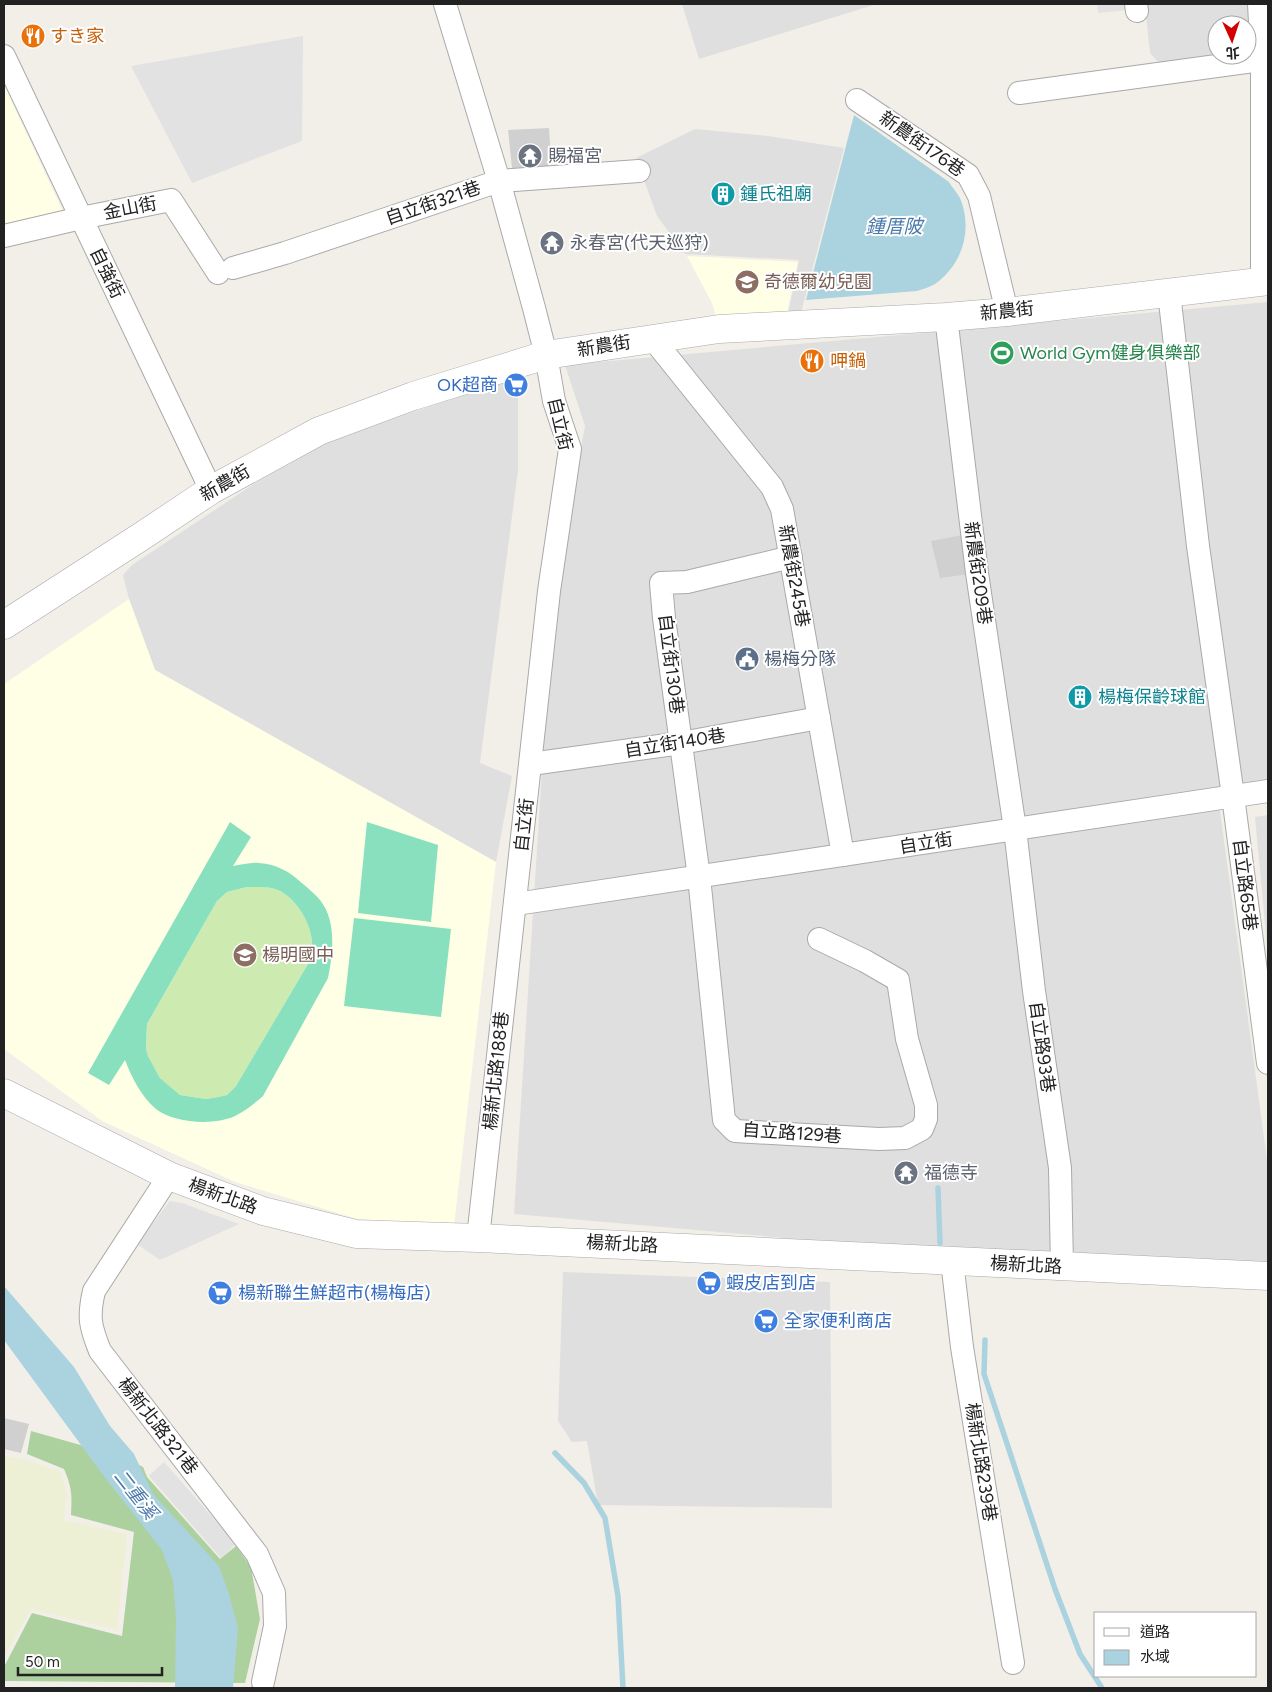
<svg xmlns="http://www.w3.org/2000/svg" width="1272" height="1692" font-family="Figtree,'Noto Sans TC','Noto Sans JP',sans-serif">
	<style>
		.residential { fill: #e0dfdf }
		.education { fill: #ffffe5 }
		.religious { fill: #d0d0d0 }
		.farmland { fill: #eef0d5 }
		.grass { fill: #cdebb0 }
		.forest { fill: #add19e }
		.pitch { fill: #88e0be; fill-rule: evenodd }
		.parking { fill: #e2e2e2 }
		.water { fill: #aad3df }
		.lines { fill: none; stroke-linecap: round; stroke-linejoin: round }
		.stream { stroke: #aad3df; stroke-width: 5.5 }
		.minor-casing { stroke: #a9a9a9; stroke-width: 24 }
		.tertiary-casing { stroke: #a9a9a9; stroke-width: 29 }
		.minor { stroke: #fff; stroke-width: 22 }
		.tertiary { stroke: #fff; stroke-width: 28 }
		.labels { text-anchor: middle; stroke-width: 4; stroke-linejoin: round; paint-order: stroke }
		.food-label { font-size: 18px; fill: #c56008; stroke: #fff; text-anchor: start }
		.street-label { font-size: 18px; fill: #222; stroke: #fff }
		.worship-label { font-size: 18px; fill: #5b616d; stroke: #fff; text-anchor: start }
		.culture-label { font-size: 18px; fill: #0d838f; stroke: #fff; text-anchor: start }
		.education-label { font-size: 18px; fill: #785e54; stroke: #fff; text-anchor: start }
		.leisure-label { font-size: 18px; fill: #27864d; stroke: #fff; text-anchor: start }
		.shop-label { font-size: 18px; fill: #366cbe; stroke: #fff; text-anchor: start }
		.service-label { font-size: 18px; fill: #4e5e75; stroke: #fff; text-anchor: start }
		.water-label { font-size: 19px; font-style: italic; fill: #4a7aab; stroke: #fff }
	</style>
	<rect width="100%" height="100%" fill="#f2efe9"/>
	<g class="residential">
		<path d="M682,4H877L699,59Z"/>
		<path d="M1145,4H1247L1252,51L1247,52V25H1217V55L1160,64L1150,53Z"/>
		<path d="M695,129L768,136L844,148L801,313L788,314L799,260L685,254L657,216L636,158Z"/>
		<path d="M1268,302V791L1218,796L1268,1167V1271L989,1256L514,1214L553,595L585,426L565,365Z"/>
		<path d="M527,373L518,398V470L480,763L512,776L496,862L155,670L129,599L123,575L132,565L308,448Z"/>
		<path d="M1268,815V956L1255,817Z"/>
		<path d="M563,1272L830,1282L832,1508L598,1505L587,1441L572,1442L558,1421Z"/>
	</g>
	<g class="education">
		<path d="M4,85L66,218L4,233Z"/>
		<path d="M687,256L798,262L786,317L717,319L712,303Z"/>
		<path d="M129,599L155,670L496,862L454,1226L357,1219L235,1182L102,1121L4,1049V684Z"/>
	</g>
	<g class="religious">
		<path d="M549,128L552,174L513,177L508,130Z"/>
		<path d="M968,534L977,573L940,578L931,541Z"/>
		<path d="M4,1418L29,1424L21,1453L4,1449Z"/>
	</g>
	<path class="farmland" d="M4,1456L26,1460L61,1472L67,1494L64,1520L127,1534L117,1630L31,1609L4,1657Z"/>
	<path class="grass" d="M247,887C257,887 269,886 278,890C298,899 314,928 312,949C311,954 309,959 308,964L236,1086L227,1095L218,1097L206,1099L180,1095L160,1078L148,1056L146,1048L147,1024L217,901L227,892Z"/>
	<path class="forest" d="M31,1431L123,1457L143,1467L147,1477L220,1559L236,1546L251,1567L260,1619L245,1683L4,1681V1667L32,1613L122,1636L134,1532L71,1515C72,1494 72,1488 64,1469L27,1454Z"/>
	<g class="pitch">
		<path d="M230,822L251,837L233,866C241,865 251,862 259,863C277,864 290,872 303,884C309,889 315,894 320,900C337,921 333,954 328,978L263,1096C254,1104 245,1111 235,1116C214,1126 173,1123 156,1109C141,1096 132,1078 125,1060L109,1085L88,1073ZM247,887C257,887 269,886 278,890C298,899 314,928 312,949C311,954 309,959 308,964L236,1086L227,1095L218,1097L206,1099L180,1095L160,1078L148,1056L146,1048L147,1024L217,901L227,892Z"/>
		<path d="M367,822L438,845L431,922L358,913Z"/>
		<path d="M354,918L451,929L441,1017L344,1006Z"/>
	</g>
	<g class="parking">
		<path d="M1097,4H1128L1129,10L1098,13Z"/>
		<path d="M303,36L302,141L192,183L131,66Z"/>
		<path d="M170,1201L182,1203L239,1224L160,1260L137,1244Z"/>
		<path d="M164,1462L236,1544L221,1558L149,1476Z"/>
	</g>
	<g class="water">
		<path d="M854,115L949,182C952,187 957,193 960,198C973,229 963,264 935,284C930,287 923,289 917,291L806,300Z"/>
		<path d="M4,1286L74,1367L110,1426L134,1454L153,1494L219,1566L229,1594L238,1628L233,1688H175L176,1618L173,1580L162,1550L106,1479L4,1340Z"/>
	</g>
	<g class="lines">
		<g class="stream">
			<path d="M938,1188L940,1243"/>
			<path d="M985,1340L984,1374L1055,1589L1080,1654L1102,1688"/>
			<path d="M555,1453L584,1483L605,1518L618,1596L623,1688"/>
		</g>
		<defs>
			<g id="minor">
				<path d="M445,4L499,181L534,308L546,355L554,401L570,449L549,591L478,1238"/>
				<path d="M1136,4L1137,11"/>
				<path d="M1259,4L1262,60V281"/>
				<path d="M4,56L211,490"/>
				<path d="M1019,93L1268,59"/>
				<path d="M857,100L968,175L979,196L1007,312"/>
				<path d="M4,236L81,218L171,200L218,273"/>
				<path d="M233,268L285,253L499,181L639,171"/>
				<path d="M1169,293L1198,546L1233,796L1268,1063"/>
				<path d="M946,317L977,573L1015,829L1034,991L1060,1168L1062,1266"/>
				<path d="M653,339L772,487L782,509L843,855"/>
				<path d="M791,557L687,582L661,583L664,618L699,877L724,1120L735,1131L879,1139L905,1138L922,1129L926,1119V1105L907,1039L898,980L865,961L819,939"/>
				<path d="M531,764L681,743L819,718"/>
				<path d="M516,904L1268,791"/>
				<path d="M169,1176L94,1291C88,1317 90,1326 100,1351L257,1554L274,1593L275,1626L263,1682"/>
				<path d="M952,1261L962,1347L1013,1663"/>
			</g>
			<g id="tertiary">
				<path d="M4,625L142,536L211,490L319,431L413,396L546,355L719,329L946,317L1007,312L1268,281"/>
				<path d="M4,1093L169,1176L263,1211L356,1234L478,1238L1268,1276"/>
			</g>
		</defs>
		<use href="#minor" class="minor-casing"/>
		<use href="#tertiary" class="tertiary-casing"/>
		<use href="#minor" class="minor"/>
		<use href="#tertiary" class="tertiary"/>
	</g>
	<defs>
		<symbol id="restaurant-disc" viewBox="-11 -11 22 22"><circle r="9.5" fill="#e8710a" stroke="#fff"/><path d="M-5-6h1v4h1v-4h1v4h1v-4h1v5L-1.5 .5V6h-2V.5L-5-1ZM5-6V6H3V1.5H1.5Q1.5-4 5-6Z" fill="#fff"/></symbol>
		<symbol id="temple-disc" viewBox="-11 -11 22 22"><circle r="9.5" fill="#6b7280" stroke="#fff"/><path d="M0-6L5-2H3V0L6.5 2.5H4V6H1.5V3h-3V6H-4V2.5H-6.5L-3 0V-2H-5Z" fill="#fff"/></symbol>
		<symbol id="building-disc" viewBox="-11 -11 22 22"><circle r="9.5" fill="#0f9aa8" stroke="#fff"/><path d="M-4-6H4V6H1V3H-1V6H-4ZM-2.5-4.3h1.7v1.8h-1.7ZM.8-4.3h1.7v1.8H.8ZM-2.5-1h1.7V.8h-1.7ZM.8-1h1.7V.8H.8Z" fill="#fff"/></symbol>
		<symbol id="school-disc" viewBox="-11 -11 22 22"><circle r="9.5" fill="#8d6e63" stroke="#fff"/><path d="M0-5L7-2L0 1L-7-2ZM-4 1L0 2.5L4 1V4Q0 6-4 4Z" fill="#fff"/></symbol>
		<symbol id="stadium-disc" viewBox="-11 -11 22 22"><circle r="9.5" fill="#2e9e5b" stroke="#fff"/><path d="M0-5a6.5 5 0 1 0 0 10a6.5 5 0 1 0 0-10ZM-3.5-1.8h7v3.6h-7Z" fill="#fff"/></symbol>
		<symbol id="supermarket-disc" viewBox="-11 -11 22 22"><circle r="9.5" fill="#3f7fe0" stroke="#fff"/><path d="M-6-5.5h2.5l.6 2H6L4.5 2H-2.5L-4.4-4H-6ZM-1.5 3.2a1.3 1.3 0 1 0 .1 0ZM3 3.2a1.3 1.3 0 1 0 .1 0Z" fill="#fff"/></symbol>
		<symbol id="civic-disc" viewBox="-11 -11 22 22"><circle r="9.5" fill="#5c6f8a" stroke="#fff"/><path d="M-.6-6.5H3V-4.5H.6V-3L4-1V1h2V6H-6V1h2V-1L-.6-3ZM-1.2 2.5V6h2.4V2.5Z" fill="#fff"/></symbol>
	</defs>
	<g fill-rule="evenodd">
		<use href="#restaurant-disc" x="19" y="22" width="28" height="28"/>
		<use href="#temple-disc" x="516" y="142" width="28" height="28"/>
		<use href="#building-disc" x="709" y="180" width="28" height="28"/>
		<use href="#temple-disc" x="538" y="229" width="28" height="28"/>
		<use href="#school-disc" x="733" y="268" width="28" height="28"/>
		<use href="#stadium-disc" x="988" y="339" width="28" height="28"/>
		<use href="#restaurant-disc" x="798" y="347" width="28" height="28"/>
		<use href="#supermarket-disc" x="502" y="371" width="28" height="28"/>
		<use href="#civic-disc" x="733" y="645" width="28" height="28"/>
		<use href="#building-disc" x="1066" y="683" width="28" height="28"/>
		<use href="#school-disc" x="231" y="941" width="28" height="28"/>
		<use href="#temple-disc" x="892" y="1159" width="28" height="28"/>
		<use href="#supermarket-disc" x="695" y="1269" width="28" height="28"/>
		<use href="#supermarket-disc" x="206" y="1279" width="28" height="28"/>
		<use href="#supermarket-disc" x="752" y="1307" width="28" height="28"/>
	</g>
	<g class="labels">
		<g class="food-label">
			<text x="50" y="42">すき家</text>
			<text x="830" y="367">呷鍋</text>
		</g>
		<g class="street-label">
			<text transform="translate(922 144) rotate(35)" y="6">新農街176巷</text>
			<text transform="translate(433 203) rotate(-19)" y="6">自立街321巷</text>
			<text transform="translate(130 208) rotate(-11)" y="6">金山街</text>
			<text transform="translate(107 273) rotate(64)" y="6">自強街</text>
			<text transform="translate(1007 311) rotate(-6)" y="6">新農街</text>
			<text transform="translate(604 346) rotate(-9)" y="6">新農街</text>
			<text transform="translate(560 424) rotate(77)" y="6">自立街</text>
			<text transform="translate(225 483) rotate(-30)" y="6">新農街</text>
			<text transform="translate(978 573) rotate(82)" y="6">新農街209巷</text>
			<text transform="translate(794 576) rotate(80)" y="6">新農街245巷</text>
			<text transform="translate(671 664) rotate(83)" y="6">自立街130巷</text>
			<text transform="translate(675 743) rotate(-9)" y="6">自立街140巷</text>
			<text transform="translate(524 825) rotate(-84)" y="6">自立街</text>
			<text transform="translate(926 843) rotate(-9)" y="6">自立街</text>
			<text transform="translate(1245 885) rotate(83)" y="6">自立路65巷</text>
			<text transform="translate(1042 1047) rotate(82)" y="6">自立路93巷</text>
			<text transform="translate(496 1071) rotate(-84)" y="6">楊新北路188巷</text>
			<text transform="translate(792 1133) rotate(4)" y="6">自立路129巷</text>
			<text transform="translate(223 1196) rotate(20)" y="6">楊新北路</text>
			<text transform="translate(622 1244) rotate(3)" y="6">楊新北路</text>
			<text transform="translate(1026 1265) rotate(3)" y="6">楊新北路</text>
			<text transform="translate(158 1426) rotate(52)" y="6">楊新北路321巷</text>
			<text transform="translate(981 1462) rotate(81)" y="6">楊新北路239巷</text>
		</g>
		<g class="worship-label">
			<text x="548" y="162">賜福宮</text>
			<text x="570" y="249">永春宮(代天巡狩)</text>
			<text x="924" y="1179">福德寺</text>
		</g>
		<g class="culture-label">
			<text x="740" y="200">鍾氏祖廟</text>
			<text x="1098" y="703">楊梅保齡球館</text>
		</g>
		<g class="education-label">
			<text x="764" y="288">奇德爾幼兒園</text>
			<text x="262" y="961">楊明國中</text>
		</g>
		<g class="leisure-label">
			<text x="1020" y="359">World Gym健身俱樂部</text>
		</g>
		<g class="shop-label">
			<text x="498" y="391" text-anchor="end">OK超商</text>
			<text x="726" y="1289">蝦皮店到店</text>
			<text x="238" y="1299">楊新聯生鮮超市(楊梅店)</text>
			<text x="784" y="1327">全家便利商店</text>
		</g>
		<g class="service-label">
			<text x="764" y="665">楊梅分隊</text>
		</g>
		<g class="water-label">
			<text x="894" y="233">鍾厝陂</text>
			<text transform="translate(136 1494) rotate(52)" y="7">二重溪</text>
		</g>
	</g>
	<rect width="1272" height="1692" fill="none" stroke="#222222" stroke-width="10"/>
	<rect x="1094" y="1612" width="162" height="65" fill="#ffffff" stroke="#a7a7a7"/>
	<rect x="1104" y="1628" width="25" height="8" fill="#ffffff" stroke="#a7a7a7"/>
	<text x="1140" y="1637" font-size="15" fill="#222222">道路</text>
	<rect x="1104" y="1650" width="25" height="15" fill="#aad3df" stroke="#a7a7a7"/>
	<text x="1140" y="1662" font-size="15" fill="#222222">水域</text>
	<g transform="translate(1232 40) rotate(177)"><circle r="24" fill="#ffffff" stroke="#a7a7a7"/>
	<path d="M0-4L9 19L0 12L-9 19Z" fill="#d40000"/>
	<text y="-8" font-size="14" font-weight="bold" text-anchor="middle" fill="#222222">北</text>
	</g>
	<path d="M18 1667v8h144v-8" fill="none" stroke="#222222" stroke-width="2.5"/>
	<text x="25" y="1667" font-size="15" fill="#222222" stroke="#ffffff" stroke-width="4" paint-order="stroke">50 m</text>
</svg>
